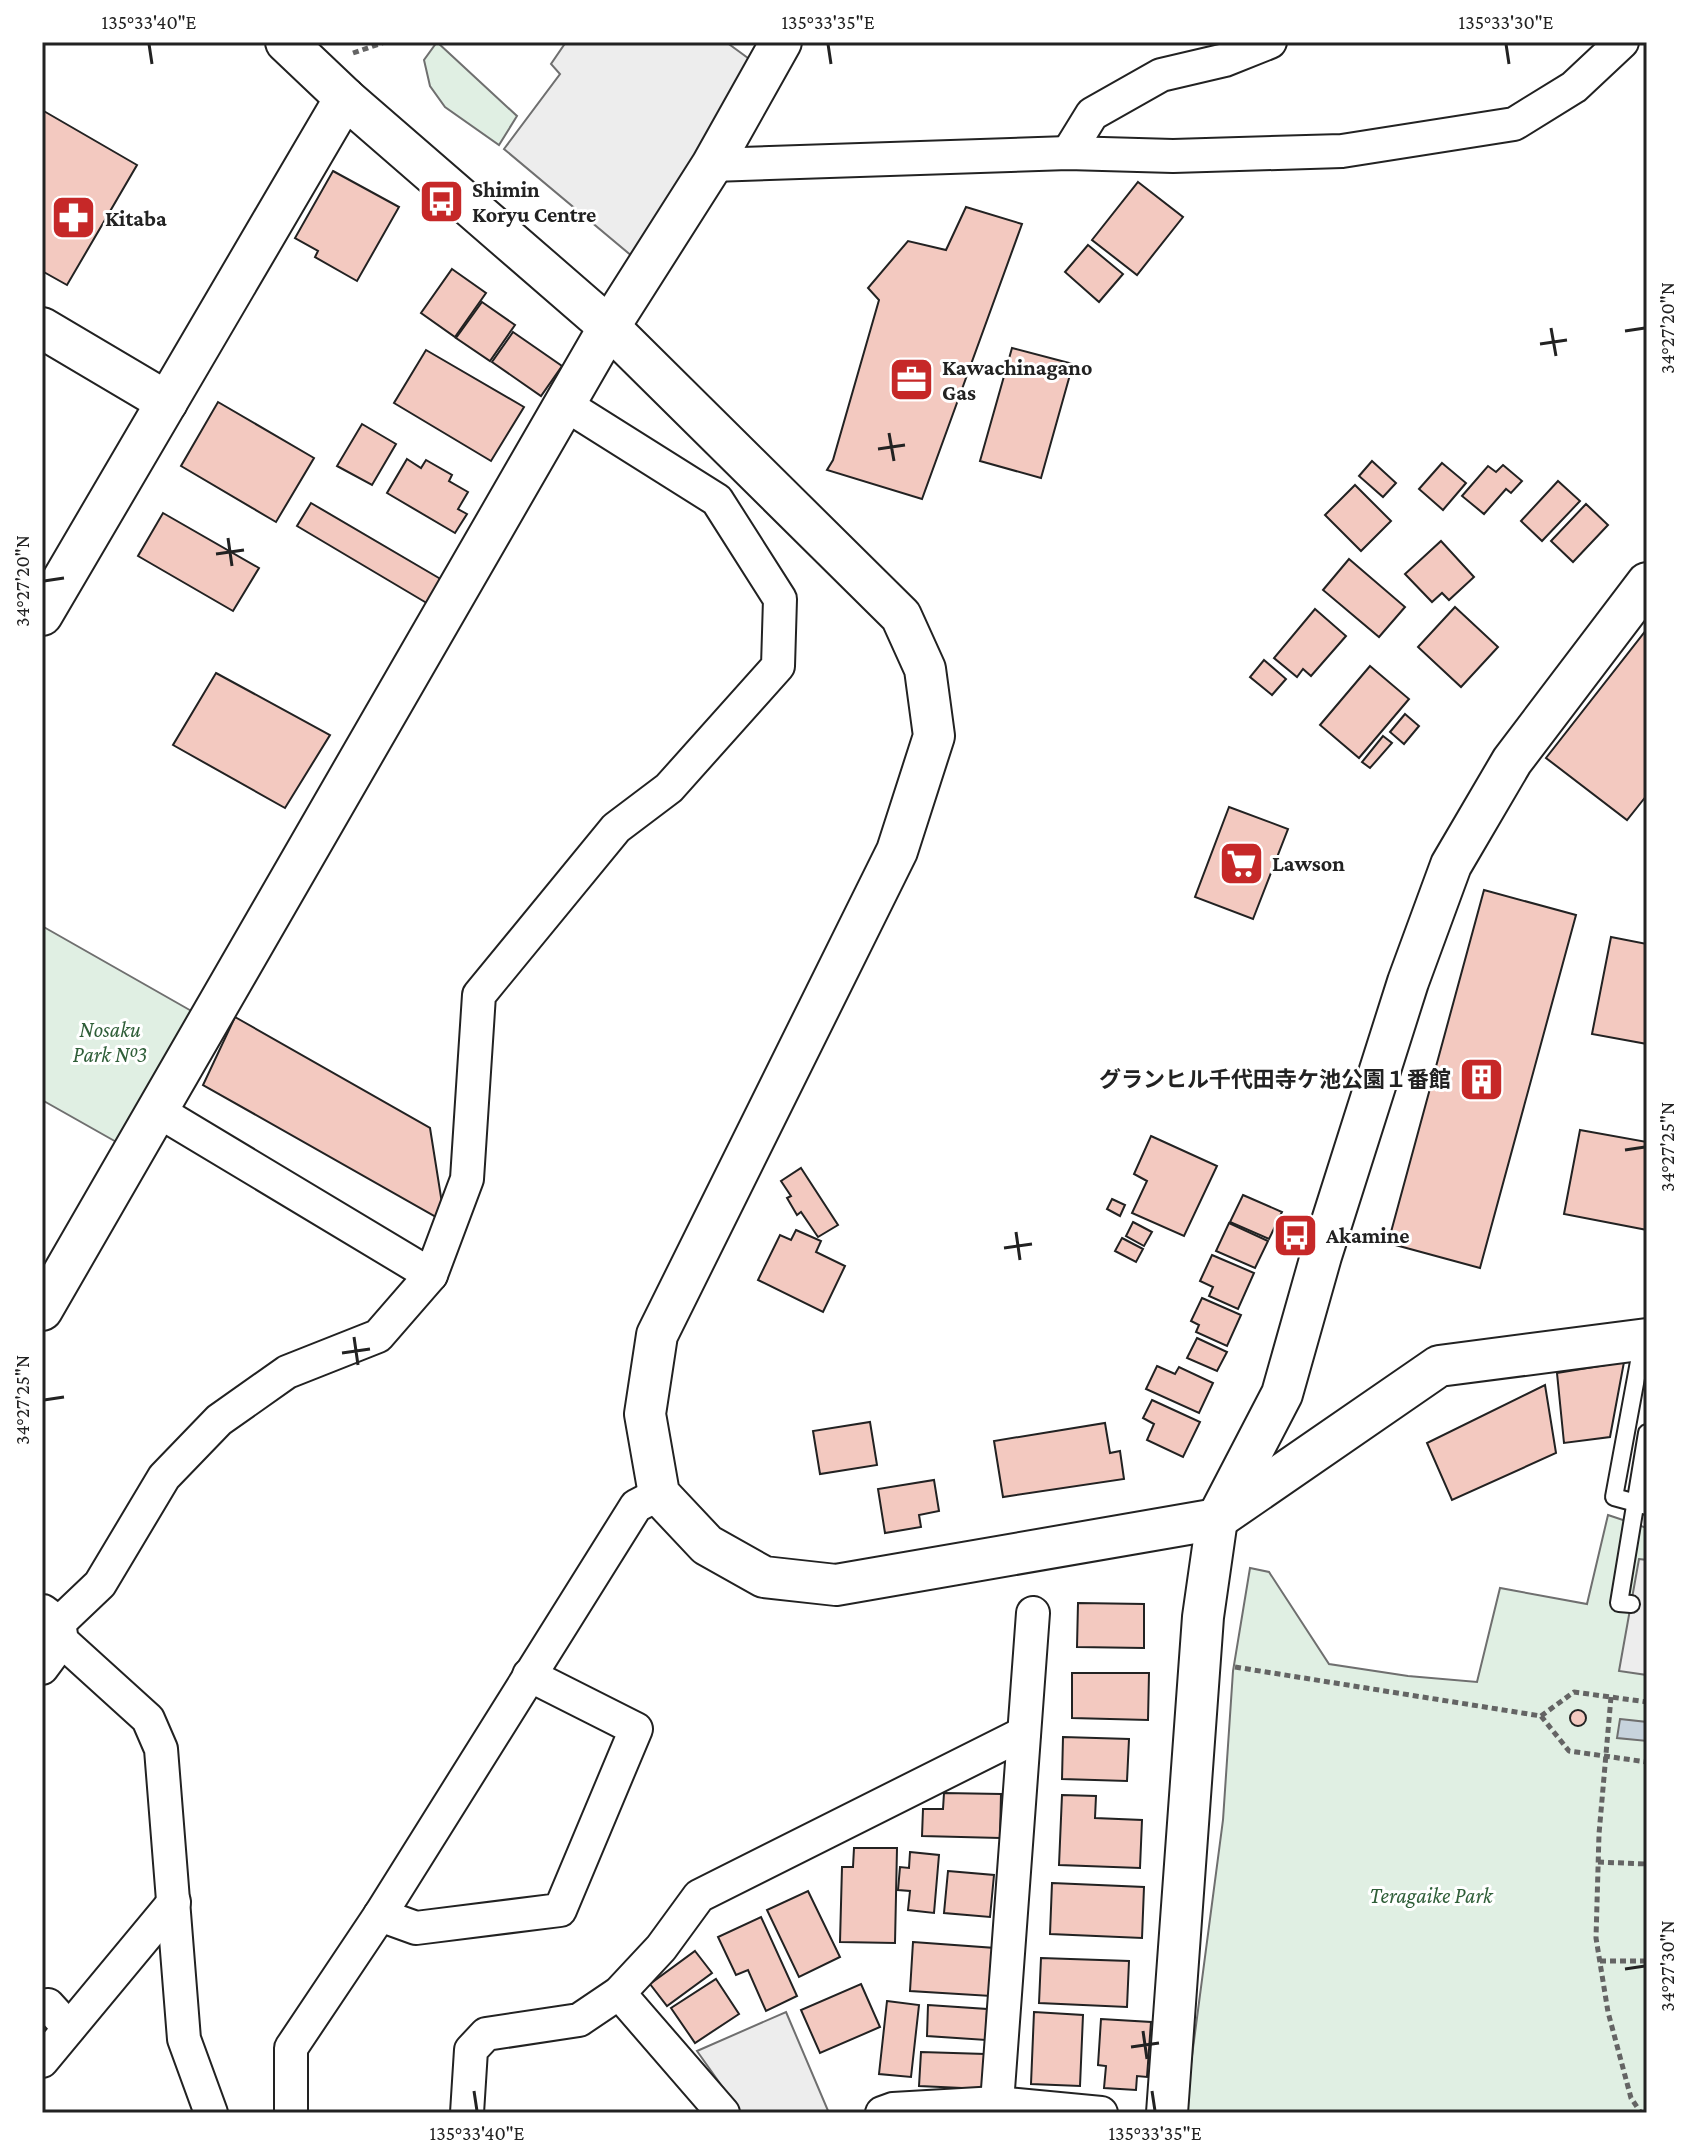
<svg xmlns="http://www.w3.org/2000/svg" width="1689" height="2155" font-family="'Crimson Pro','Noto Sans JP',serif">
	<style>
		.green { fill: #e0efe3; stroke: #6f6f6f; stroke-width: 2 }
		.parking { fill: #ededed; stroke: #6f6f6f; stroke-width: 2 }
		.water { fill: #c7d3dd; stroke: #6f6f6f; stroke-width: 2 }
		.building { fill: #f3c9c0; stroke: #222; stroke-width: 2 }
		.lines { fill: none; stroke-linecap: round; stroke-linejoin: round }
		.service-casing { stroke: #222; stroke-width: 20 }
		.minor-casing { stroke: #222; stroke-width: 36 }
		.tertiary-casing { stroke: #222; stroke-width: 44 }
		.path { stroke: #646464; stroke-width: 5; stroke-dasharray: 6 4; stroke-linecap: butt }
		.service { stroke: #fff; stroke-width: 16 }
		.minor { stroke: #fff; stroke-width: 32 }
		.tertiary { stroke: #fff; stroke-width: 40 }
		.ticks { fill: none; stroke: #222; stroke-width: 3 }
		.labels { text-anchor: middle; stroke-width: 6; stroke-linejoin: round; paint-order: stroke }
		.poi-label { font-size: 22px; font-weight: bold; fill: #222; stroke: #fff; text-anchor: start }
		.park-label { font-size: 22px; font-style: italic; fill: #2f5e38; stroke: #fff }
		.neatline { fill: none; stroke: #222; stroke-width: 3 }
		.ticks-label { font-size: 20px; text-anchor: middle; fill: #222 }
	</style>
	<rect width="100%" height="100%" fill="#fff"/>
	<g class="green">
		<path d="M437,42L517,116L499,145L445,107L430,86L424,60Z"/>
		<path d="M42,926L202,1017L127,1148L42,1100Z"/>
		<path d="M1608,1515L1647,1528V2113H1188L1185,2109L1223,1820L1233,1671L1250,1568L1269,1572L1329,1664L1408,1676L1477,1682L1500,1588L1587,1604Z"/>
	</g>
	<g class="parking">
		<path d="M566,42H726L752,61L633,257L504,149L560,74L551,64Z"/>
		<path d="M1639,1559L1647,1560V1675L1619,1671Z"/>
		<path d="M786,2012L829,2113H741L697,2051Z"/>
	</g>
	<path class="water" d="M1620,1719L1647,1722V1741L1617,1738Z"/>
	<g class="building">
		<path d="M42,110L137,165L67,285L42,271Z"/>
		<path d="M333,171L399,207L357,281L315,257L318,251L295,238Z"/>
		<path d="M1138,182L1183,217L1137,275L1092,240Z"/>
		<path d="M966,207L1022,224L922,499L827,470L833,460L879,300L868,288L908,241L946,250Z"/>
		<path d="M1088,245L1123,274L1099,302L1065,272Z"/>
		<path d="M452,269L486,293L455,337L421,313Z"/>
		<path d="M482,302L515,325L490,361L456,338Z"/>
		<path d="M513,332L562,366L541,396L492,362Z"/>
		<path d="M1012,348L1073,364L1041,478L980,461Z"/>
		<path d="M426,350L524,407L491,461L394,403Z"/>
		<path d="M218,402L314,458L276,522L181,466Z"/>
		<path d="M362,424L396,444L372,485L337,466Z"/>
		<path d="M407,459L421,468L426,460L452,475L449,481L468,492L458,509L467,514L455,533L387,493Z"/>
		<path d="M1372,461L1396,483L1383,497L1359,476Z"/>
		<path d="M1442,463L1466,483L1443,510L1419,489Z"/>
		<path d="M1503,465L1522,481L1511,493L1506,489L1484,514L1462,496L1488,466L1496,472Z"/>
		<path d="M1558,481L1580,501L1542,541L1521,521Z"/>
		<path d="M1355,485L1391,521L1361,551L1325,515Z"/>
		<path d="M311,503L444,581L430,605L297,526Z"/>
		<path d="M1586,504L1608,525L1573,562L1551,541Z"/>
		<path d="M163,513L259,568L233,611L138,556Z"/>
		<path d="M1441,541L1474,577L1449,600L1442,593L1432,602L1405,574Z"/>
		<path d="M1349,559L1405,607L1379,637L1323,590Z"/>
		<path d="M1455,607L1498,647L1461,687L1418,647Z"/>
		<path d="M1315,609L1346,636L1311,676L1303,669L1297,677L1274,658Z"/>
		<path d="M1647,629V795L1627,820L1546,758Z"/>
		<path d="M1264,660L1286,679L1272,695L1250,677Z"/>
		<path d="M1370,666L1409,699L1359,758L1320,725Z"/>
		<path d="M216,673L330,735L285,808L173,745Z"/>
		<path d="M1405,714L1419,726L1404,744L1390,732Z"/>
		<path d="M1383,736L1392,743L1370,768L1362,762Z"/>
		<path d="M1229,807L1288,829L1253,919L1195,897Z"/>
		<path d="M1484,890L1576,915L1480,1268L1388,1243Z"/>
		<path d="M1611,937L1647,944V1044L1592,1034Z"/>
		<path d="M235,1017L430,1128L445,1222L203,1085Z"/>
		<path d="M1580,1130L1647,1142V1230L1564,1214Z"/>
		<path d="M1151,1136L1217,1166L1184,1236L1132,1213L1147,1181L1134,1174Z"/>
		<path d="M801,1168L838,1225L818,1237L801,1212L797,1215L787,1198L791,1196L781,1181Z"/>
		<path d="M1243,1195L1282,1212L1269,1239L1230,1222Z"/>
		<path d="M1112,1199L1125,1205L1120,1216L1107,1209Z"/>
		<path d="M1133,1222L1152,1232L1144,1246L1126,1236Z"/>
		<path d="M1229,1223L1268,1241L1255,1268L1216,1251Z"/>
		<path d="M796,1230L821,1241L816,1252L845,1266L823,1312L758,1280L780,1235L791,1240Z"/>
		<path d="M1122,1238L1143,1249L1136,1262L1115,1251Z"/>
		<path d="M1212,1255L1254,1273L1238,1309L1209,1296L1213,1287L1200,1281Z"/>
		<path d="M1202,1298L1241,1315L1227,1346L1196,1332L1199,1325L1191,1321Z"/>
		<path d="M1197,1338L1227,1352L1217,1371L1187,1358Z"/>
		<path d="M1624,1362L1610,1437L1564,1443L1557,1373Z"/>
		<path d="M1157,1366L1175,1374L1179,1367L1213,1383L1199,1413L1146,1389Z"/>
		<path d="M1545,1385L1556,1453L1452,1500L1427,1443Z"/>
		<path d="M1152,1400L1200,1422L1183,1457L1147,1440L1154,1424L1143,1418Z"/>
		<path d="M870,1422L877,1465L820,1474L813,1431Z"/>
		<path d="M1105,1423L1110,1453L1120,1451L1124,1479L1003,1497L994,1441Z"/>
		<path d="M934,1480L939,1511L919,1515L921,1527L885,1533L878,1489Z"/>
		<path d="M1078,1603L1144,1604V1648L1077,1647Z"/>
		<path d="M1072,1673H1149L1148,1720L1072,1718Z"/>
		<circle cx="1578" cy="1718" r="8"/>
		<path d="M1063,1737L1129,1739L1127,1781L1062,1779Z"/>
		<path d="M944,1793L1001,1794L1000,1838L922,1836L923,1809H943Z"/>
		<path d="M1062,1795L1096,1796L1095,1818L1142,1820L1140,1868L1059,1865Z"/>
		<path d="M854,1848H897L895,1943L840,1942L842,1867H853Z"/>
		<path d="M910,1852L939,1855L934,1913L908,1910L910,1891L898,1890L900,1867L909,1868Z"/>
		<path d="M948,1871L994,1875L990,1917L944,1913Z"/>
		<path d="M1052,1883L1144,1887L1142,1938L1050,1934Z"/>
		<path d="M808,1891L840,1957L799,1977L767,1910Z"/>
		<path d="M761,1917L797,1996L766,2011L748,1970L736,1975L718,1937Z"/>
		<path d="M913,1942L995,1948L991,1996L910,1991Z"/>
		<path d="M695,1951L712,1973L667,2006L650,1984Z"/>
		<path d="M1041,1958L1129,1961L1127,2007L1039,2003Z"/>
		<path d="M716,1979L739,2014L695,2043L671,2008Z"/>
		<path d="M861,1984L880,2027L820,2053L801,2010Z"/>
		<path d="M887,2001L919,2005L911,2077L879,2074Z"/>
		<path d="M928,2005L987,2009L986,2040L927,2036Z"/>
		<path d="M1034,2012L1083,2015L1080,2086L1031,2084Z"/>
		<path d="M1101,2019L1151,2022L1147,2077L1137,2076L1136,2090L1104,2088L1106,2066L1098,2065Z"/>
		<path d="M921,2052L985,2054L984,2089L919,2086Z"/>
	</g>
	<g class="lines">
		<defs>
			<g id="service">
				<path d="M1643,1340L1614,1497L1647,1506"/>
				<path d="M1631,1604L1619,1603L1647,1433"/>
			</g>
			<g id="minor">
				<path d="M1068,153L1092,114L1161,75L1225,60L1270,42"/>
				<path d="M712,165L1068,153L1173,156L1342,151L1514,124L1574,87L1622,42"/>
				<path d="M158,1111L431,1275"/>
				<path d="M43,1611L59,1623L62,1641L148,1719L161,1749L184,2039L211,2113"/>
				<path d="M59,1623L100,1584L164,1477L219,1420L287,1372L378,1336L431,1275L467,1179L479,995L616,828L669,788L778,666L780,599L717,500L566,405"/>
				<path d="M42,1668L62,1641"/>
				<path d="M380,1915L416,1928L560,1910L636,1729L529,1675"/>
				<path d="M619,1993L723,2113"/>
				<path d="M48,2005L69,2028"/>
				<path d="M42,2061L174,1902"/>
				<path d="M997,2103L1033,1613"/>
				<path d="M291,2113V2048L380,1915L636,1506L659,1494"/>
				<path d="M467,2113L471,2050L486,2034L579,2020L619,1993L661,1948L699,1896L1024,1733"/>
				<path d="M882,2113L893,2109L997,2103L1101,2113"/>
			</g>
			<g id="tertiary">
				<path d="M286,42L345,98L609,327L901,616L925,669L934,736L897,851L657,1335L645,1414L659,1494L707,1545L764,1577L836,1585L1217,1519L1439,1366L1647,1339"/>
				<path d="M42,328L167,402"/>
				<path d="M42,615L345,98"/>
				<path d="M42,1310L609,327L712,165L781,42"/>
				<path d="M1167,2113L1203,1617L1217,1519L1282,1394L1321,1256L1408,982L1451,865L1512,761L1647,583"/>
			</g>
		</defs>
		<use href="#service" class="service-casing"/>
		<use href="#minor" class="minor-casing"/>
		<use href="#tertiary" class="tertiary-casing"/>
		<g class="path">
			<path d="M353,53L385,42"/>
			<path d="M1235,1667L1541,1716L1569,1751L1647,1762"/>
			<path d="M1611,1697L1599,1834L1596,1938L1608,2012L1631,2098L1641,2113"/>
			<path d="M1541,1716L1574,1692L1647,1702"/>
			<path d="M1598,1862L1647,1864"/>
			<path d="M1600,1961H1647"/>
		</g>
		<use href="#service" class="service"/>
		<use href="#minor" class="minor"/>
		<use href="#tertiary" class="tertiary"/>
	</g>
	<path class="ticks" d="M149,44L152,64M828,44L831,64M1506,44L1509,64M1551,328L1556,356M1625,331L1645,328M1540,344L1567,340M889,433L894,461M878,449L905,445M228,538L232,566M216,554L244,550M44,581L64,578M1625,1150L1645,1147M1016,1232L1020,1260M1004,1248L1032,1244M354,1337L358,1365M342,1353L370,1349M44,1400L64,1397M1625,1969L1645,1966M1143,2031L1147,2059M1131,2047L1159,2043M474,2091L477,2111M1152,2091L1155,2111"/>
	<defs>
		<symbol id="bus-square" viewBox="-11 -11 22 22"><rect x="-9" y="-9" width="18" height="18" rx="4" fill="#c62828" stroke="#fff"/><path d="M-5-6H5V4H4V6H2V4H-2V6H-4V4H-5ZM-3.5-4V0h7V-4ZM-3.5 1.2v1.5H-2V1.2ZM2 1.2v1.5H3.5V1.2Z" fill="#fff"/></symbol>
		<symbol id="pharmacy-square" viewBox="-11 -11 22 22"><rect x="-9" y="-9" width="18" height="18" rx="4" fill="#c62828" stroke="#fff"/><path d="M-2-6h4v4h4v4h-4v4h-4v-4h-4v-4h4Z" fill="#fff"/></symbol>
		<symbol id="office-square" viewBox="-11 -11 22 22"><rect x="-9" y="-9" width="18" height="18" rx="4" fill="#c62828" stroke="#fff"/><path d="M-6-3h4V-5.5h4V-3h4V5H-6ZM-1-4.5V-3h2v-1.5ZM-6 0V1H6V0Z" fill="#fff"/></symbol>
		<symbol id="supermarket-square" viewBox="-11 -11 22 22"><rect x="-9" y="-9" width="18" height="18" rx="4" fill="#c62828" stroke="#fff"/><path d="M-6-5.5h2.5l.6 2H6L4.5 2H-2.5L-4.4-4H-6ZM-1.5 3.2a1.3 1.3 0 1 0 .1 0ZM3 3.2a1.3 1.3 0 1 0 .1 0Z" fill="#fff"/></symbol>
		<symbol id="building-square" viewBox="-11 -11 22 22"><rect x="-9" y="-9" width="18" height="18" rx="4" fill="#c62828" stroke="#fff"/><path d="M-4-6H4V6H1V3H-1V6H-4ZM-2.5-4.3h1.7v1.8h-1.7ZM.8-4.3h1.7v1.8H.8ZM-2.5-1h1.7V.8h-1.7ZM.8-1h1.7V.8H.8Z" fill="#fff"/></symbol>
	</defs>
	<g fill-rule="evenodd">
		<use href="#bus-square" x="416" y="176" width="51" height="51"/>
		<use href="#pharmacy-square" x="48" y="192" width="51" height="51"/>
		<use href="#office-square" x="886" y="354" width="51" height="51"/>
		<use href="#supermarket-square" x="1216" y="838" width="51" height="51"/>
		<use href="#building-square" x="1456" y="1054" width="51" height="51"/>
		<use href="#bus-square" x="1270" y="1210" width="51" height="51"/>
	</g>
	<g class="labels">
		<g class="poi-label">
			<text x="472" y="197">Shimin<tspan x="472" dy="25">Koryu Centre</tspan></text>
			<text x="105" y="226">Kitaba</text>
			<text x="942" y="375">Kawachinagano<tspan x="942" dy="25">Gas</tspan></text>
			<text x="1272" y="871">Lawson</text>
			<text x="1451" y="1087" text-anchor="end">グランヒル千代田寺ケ池公園１番館</text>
			<text x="1326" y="1243">Akamine</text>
		</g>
		<g class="park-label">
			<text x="110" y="1037">Nosaku<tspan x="110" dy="25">Park №3</tspan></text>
			<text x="1431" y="1903">Teragaike Park</text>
		</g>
	</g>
	<rect width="1689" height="2155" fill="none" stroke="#ffffff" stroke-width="88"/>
	<rect x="44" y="44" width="1601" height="2067" class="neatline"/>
	<g class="ticks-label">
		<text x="149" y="29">135°33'40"E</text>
		<text x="828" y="29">135°33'35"E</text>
		<text x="1506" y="29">135°33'30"E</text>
		<text transform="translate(1667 328) rotate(-90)" y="7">34°27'20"N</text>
		<text transform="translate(22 581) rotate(-90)" y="7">34°27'20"N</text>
		<text transform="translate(1667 1147) rotate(-90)" y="7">34°27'25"N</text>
		<text transform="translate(22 1400) rotate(-90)" y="7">34°27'25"N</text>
		<text transform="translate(1667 1966) rotate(-90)" y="7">34°27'30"N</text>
		<text x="477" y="2140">135°33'40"E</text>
		<text x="1155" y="2140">135°33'35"E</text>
	</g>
</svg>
